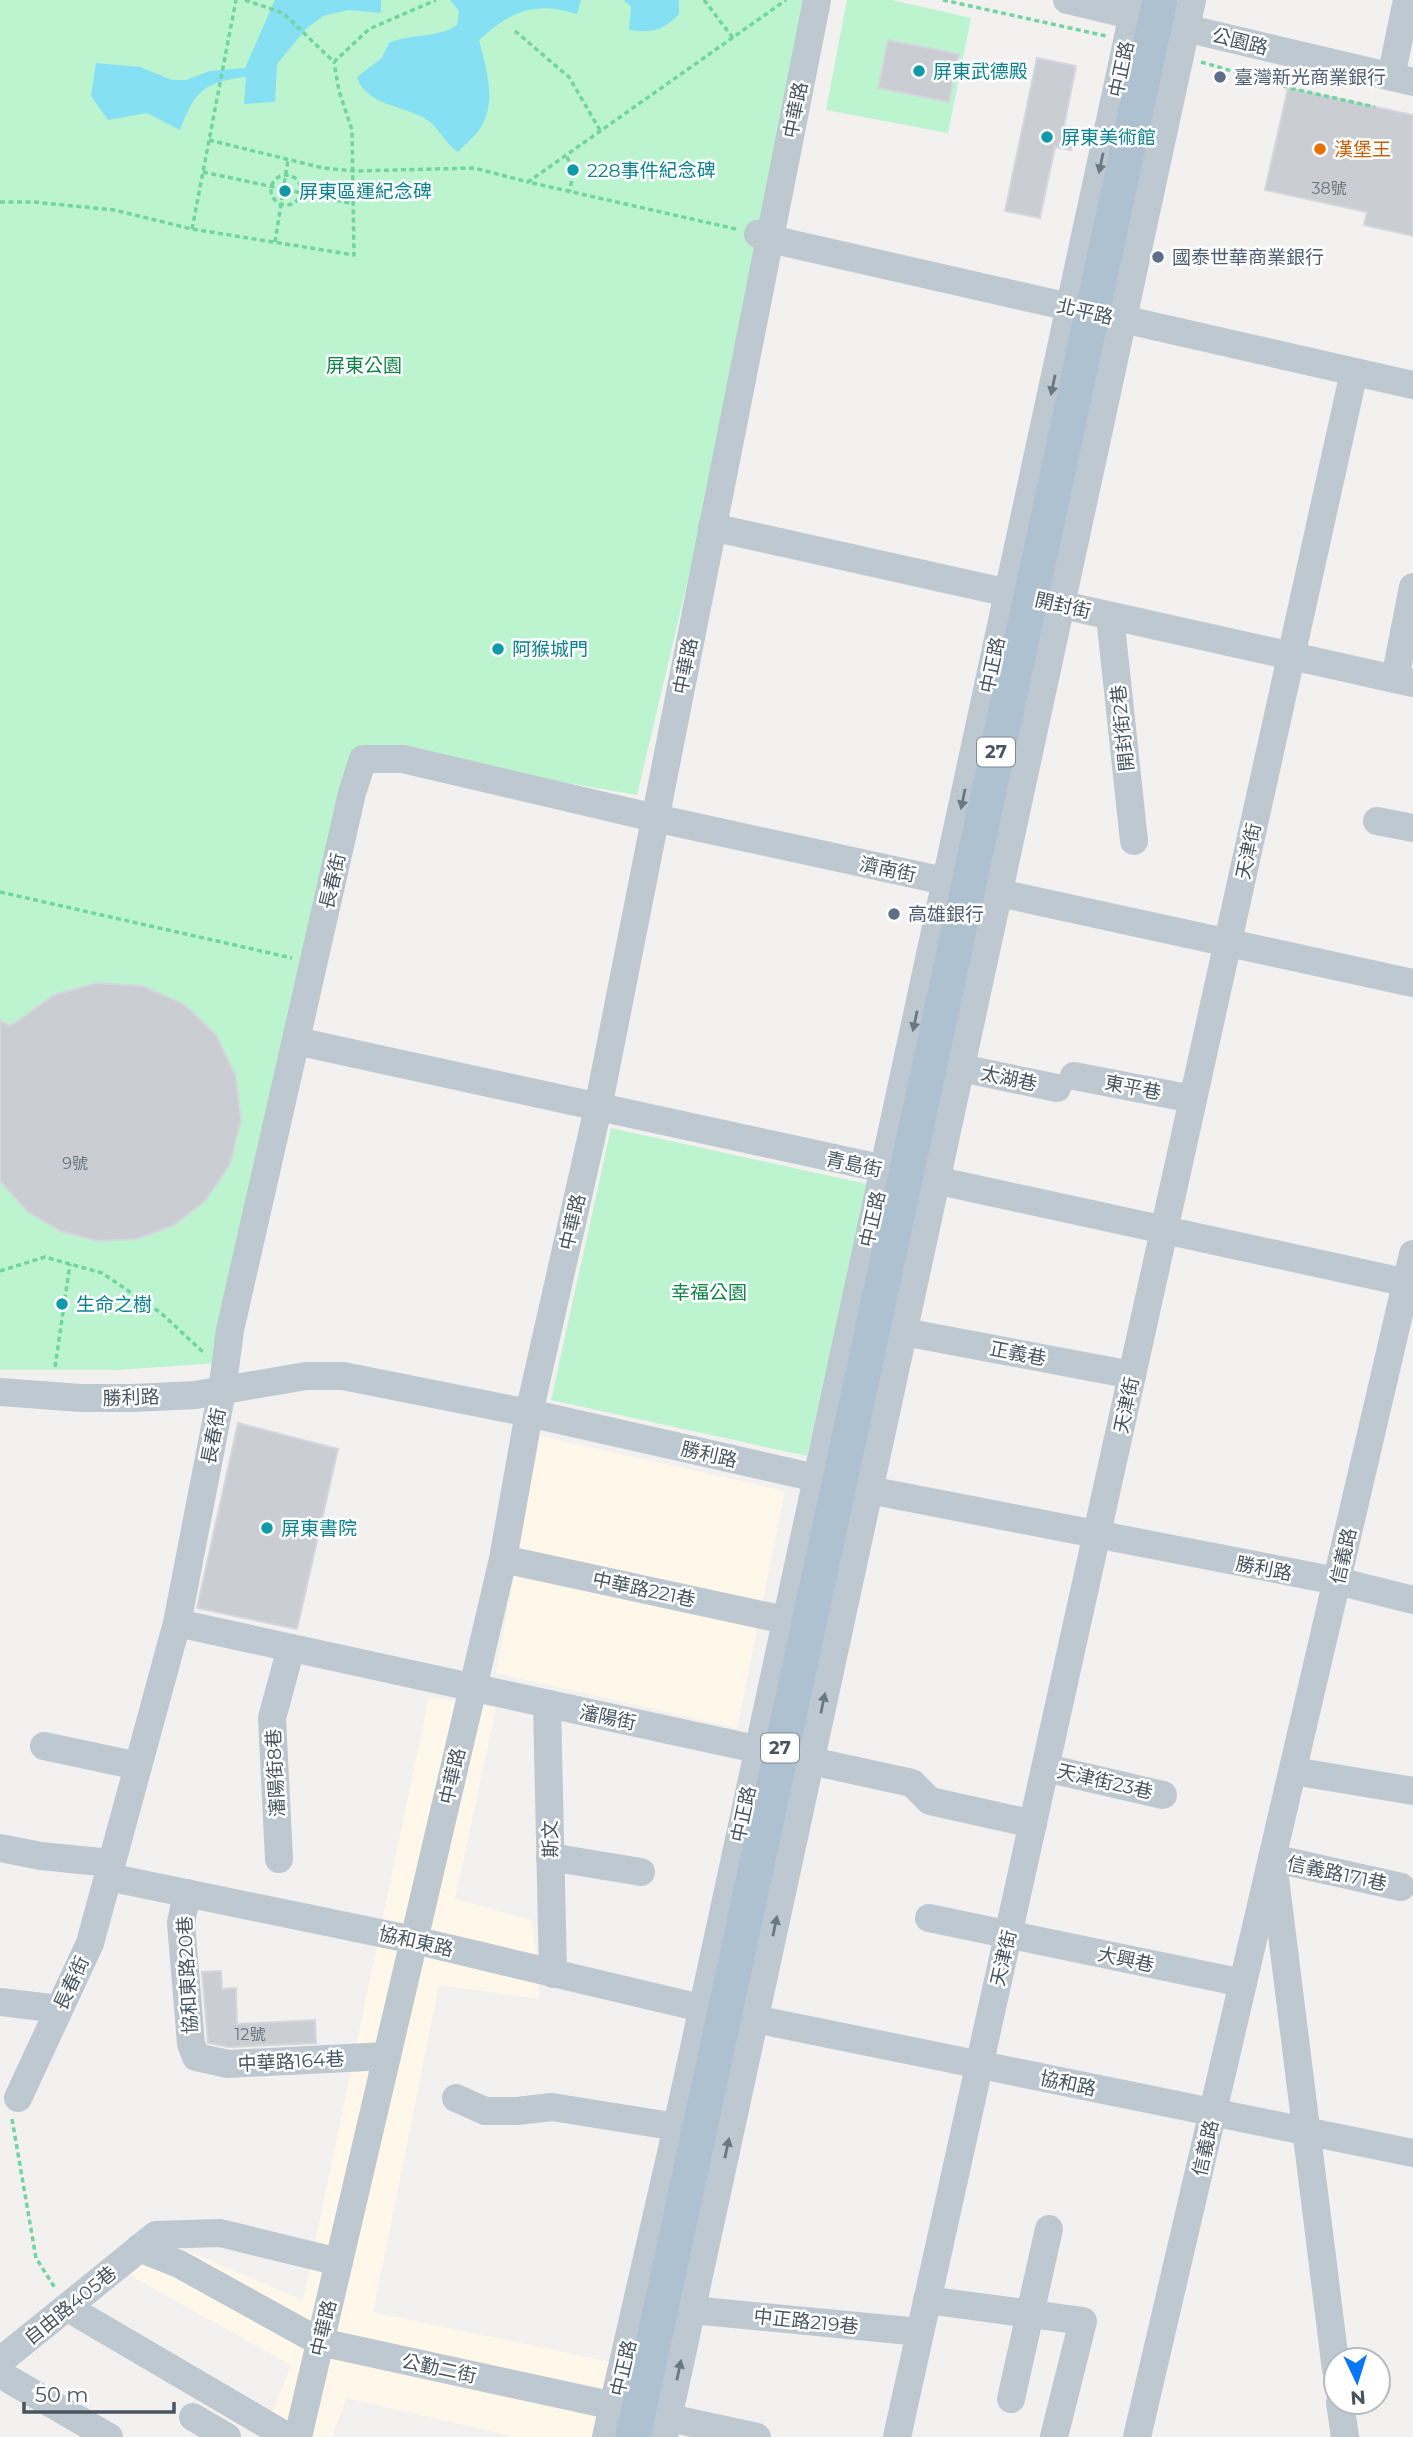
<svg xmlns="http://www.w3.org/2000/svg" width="1413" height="2437" font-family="Montserrat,'Noto Sans TC',sans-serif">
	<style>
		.commercial { fill: #fef7ea }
		.green { fill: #bcf4d0 }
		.water { fill: #85e0f4 }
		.building { fill: #caced3; stroke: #d4d7dd; stroke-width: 2 }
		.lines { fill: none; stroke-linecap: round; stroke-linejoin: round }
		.path { stroke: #71d5a1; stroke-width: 3.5; stroke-dasharray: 5 3.5; stroke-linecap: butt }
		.minor { stroke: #bdc8d1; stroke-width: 28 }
		.major { stroke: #aec1d1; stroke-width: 35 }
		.oneway { fill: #6a7882 }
		.culture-dot { fill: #0f9aa8; stroke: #fff; stroke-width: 2.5 }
		.service-dot { fill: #5c6f8a; stroke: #fff; stroke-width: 2.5 }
		.food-dot { fill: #e8710a; stroke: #fff; stroke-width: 2.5 }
		.labels { text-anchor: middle; stroke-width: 5; stroke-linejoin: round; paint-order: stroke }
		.number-label { font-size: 16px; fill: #68737d }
		.shield { fill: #fff; stroke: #7e8890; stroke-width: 2 }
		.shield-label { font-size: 18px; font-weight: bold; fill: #475560 }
		.street-label { font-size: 19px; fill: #475560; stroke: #fff }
		.culture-label { font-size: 19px; fill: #0d838f; stroke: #fff; text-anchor: start }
		.service-label { font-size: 19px; fill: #4e5e75; stroke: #fff; text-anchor: start }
		.food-label { font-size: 19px; fill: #c56008; stroke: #fff; text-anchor: start }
		.park-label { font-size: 19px; fill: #0f8446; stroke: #fff }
	</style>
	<rect width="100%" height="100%" fill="#f3f0f0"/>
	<g class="commercial">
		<path d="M540,1436L785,1491L737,1728L496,1673Z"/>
		<path d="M429,1697L496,1708L455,1899L532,1920L540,1999L439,1985L373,2312L611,2362L596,2437H516L346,2398L332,2437H263L291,2365L129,2275L164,2241L303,2300Z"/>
	</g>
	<g class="green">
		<path d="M0,0H817L714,470L637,795L394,753L358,754L218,1363L117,1370H0Z"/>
		<path d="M847,0H892L971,18L948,133L826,110Z"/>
		<path d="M611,1128L867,1184L807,1456L551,1400Z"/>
	</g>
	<g class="water">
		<path d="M275,0H381V13L348,10L323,16L306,29L277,64L275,102L244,104L246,77C203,82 195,91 180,130L147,113L108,120L91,96L96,63L140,67L172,80H186L210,71L245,68Z"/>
		<path d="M450,0H581L577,14C533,0 511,12 479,40C486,67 497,101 481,127C476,136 465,144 458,152C444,143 439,126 424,118C402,106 365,104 357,77L382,58L389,43C411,33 437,39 457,25L459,11Z"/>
		<path d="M623,0H679V14C663,31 652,33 629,30L631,6Z"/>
	</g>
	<g class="building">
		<path d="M888,40L959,54L949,102L878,88Z"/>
		<path d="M1037,58L1076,66L1064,126L1076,128L1071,150L1055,147L1040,218L1005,211Z"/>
		<path d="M1288,88L1413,115V236L1364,225L1367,212L1265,190Z"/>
		<path d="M97,983L142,986L184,1004L216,1035L236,1076L241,1120L230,1164L205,1201L174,1225L137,1239L98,1241L60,1231L27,1211L0,1181V1020L10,1026L54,995Z"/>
		<path d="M238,1423L338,1449L297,1629L197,1608Z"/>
		<path d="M221,1971L222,1989L236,1988L237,2024L315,2020L316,2043L229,2047L208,2043L202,1972Z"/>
	</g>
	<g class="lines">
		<g class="path">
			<path d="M245,0L283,13L334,62L369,29L436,0"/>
			<path d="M704,0L733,38"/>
			<path d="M943,0L1106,36"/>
			<path d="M515,31L569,77L601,132"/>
			<path d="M1201,62L1294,89L1375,107"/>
			<path d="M209,140L323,168L355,171L474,168L528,182"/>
			<path d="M567,157L573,170L570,191"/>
			<path d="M203,172L354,204"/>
			<circle cx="286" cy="190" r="15"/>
			<path d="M0,202H33L114,210L192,229L354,255L352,130L339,91L334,62"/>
			<path d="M192,229L236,0"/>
			<path d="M736,229L528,182L786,0"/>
			<path d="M275,242L288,160"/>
			<path d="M0,892L292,958"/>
			<path d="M0,1271L45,1257L102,1273L161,1313L204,1353"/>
			<path d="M55,1367L70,1264"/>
			<path d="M12,2119L36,2258L55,2288"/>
		</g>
		<g class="minor">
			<path d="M1067,0L1413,82"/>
			<path d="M1391,77L1407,0"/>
			<path d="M758,234L770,239L1413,385"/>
			<path d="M712,527L1413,683"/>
			<path d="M1110,616L1134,841"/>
			<path d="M1395,679L1413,587"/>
			<path d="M1377,821L1413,828"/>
			<path d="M296,1041L1413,1284"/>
			<path d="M961,1068L1057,1088"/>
			<path d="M1074,1076L1193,1099"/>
			<path d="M904,1332L1132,1375"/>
			<path d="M0,1392L81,1398H133L195,1395L306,1376H343L529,1413L869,1490L1337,1581L1413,1600"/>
			<path d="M503,1559L785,1620"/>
			<path d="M177,1623L912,1783L930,1801L1033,1824"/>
			<path d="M547,1704L553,1974"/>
			<path d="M44,1746L138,1766"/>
			<path d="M1046,1768L1163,1795"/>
			<path d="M1293,1771L1413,1791"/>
			<path d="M0,1848L41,1856L111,1863"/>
			<path d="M550,1857L641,1872"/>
			<path d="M1272,1858L1401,1887"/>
			<path d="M279,1859L272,1718L291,1648"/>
			<path d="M108,1877L414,1940L701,2008L1413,2153"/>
			<path d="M1275,1878L1336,2370"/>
			<path d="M187,1893L181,1923L191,2044L196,2057L228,2064L387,2056"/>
			<path d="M929,1918L1243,1983"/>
			<path d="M0,2002L59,2009"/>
			<path d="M18,2098L90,1943L177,1623L222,1391L230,1330L352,793L363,759H403L655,818L1413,983"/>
			<path d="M456,2098L485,2111H517L552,2107L677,2127"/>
			<path d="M139,2248L179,2264L320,2342L757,2437"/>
			<path d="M927,2300L1083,2321L1054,2437"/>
			<path d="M68,2308L288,2437"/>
			<path d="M692,2310L920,2332"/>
			<path d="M0,2361L156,2235L220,2233L339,2262"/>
			<path d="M0,2374L109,2437"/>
			<path d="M1011,2399L1049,2229"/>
			<path d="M1340,2402L1345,2437"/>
			<path d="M193,2417L227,2437"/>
			<path d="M298,2437L503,1559L529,1413L598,1108L817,0"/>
			<path d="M606,2437L677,2127L1136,0"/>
			<path d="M664,2437L1192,0"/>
			<path d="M897,2437L1354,372"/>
			<path d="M1137,2437L1413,1254"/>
		</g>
		<path class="major" d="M633,2437L1160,0"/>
	</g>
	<defs><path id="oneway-solid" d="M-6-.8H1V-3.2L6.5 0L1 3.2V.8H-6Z" transform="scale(1.75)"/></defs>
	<g class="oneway">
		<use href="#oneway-solid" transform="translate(1101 163) rotate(102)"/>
		<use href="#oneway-solid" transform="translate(1053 385) rotate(102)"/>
		<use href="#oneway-solid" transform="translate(963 799) rotate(102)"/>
		<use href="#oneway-solid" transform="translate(915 1021) rotate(102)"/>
		<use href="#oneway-solid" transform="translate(823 1703) rotate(-78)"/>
		<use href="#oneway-solid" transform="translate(775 1926) rotate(-78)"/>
		<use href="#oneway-solid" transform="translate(727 2148) rotate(-78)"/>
		<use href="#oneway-solid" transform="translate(679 2370) rotate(-78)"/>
	</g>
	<g class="culture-dot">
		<circle cx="919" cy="71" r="7"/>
		<circle cx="1047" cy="137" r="7"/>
		<circle cx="573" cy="170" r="7"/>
		<circle cx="285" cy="191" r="7"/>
		<circle cx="498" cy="649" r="7"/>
		<circle cx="62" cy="1304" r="7"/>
		<circle cx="267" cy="1528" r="7"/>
	</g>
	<g class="service-dot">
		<circle cx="1220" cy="77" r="7"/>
		<circle cx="1158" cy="257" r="7"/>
		<circle cx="894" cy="914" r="7"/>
	</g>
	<circle class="food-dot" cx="1320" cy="149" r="7"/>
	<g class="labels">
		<g class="number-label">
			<text x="1329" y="194">38號</text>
			<text x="75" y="1169">9號</text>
			<text x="250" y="2040">12號</text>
		</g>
		<g class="shield">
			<rect x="977" y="737.5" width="38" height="29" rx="5"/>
			<rect x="761" y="1733.5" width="38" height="29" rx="5"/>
		</g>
		<g class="shield-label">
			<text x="996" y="758">27</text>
			<text x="780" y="1754">27</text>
		</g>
		<g class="street-label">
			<text transform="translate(1240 41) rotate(14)" y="7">公園路</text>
			<text transform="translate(1121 69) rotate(-78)" y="7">中正路</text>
			<text transform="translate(795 110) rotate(-79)" y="7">中華路</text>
			<text transform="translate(1085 311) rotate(13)" y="7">北平路</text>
			<text transform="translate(1063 605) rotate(13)" y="7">開封街</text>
			<text transform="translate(992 665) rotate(-78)" y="7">中正路</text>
			<text transform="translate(685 666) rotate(-79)" y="7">中華路</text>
			<text transform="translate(1122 728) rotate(-96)" y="7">開封街2巷</text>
			<text transform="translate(1248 851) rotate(-78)" y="7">天津街</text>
			<text transform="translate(888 869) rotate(12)" y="7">濟南街</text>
			<text transform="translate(332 881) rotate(-77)" y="7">長春街</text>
			<text transform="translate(1009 1078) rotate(12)" y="7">太湖巷</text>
			<text transform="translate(1133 1087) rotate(11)" y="7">東平巷</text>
			<text transform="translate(854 1164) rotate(12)" y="7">青島街</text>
			<text transform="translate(872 1219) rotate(-77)" y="7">中正路</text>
			<text transform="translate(572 1222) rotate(-77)" y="7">中華路</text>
			<text transform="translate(1018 1353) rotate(11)" y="7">正義巷</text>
			<text transform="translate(131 1397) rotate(-2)" y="7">勝利路</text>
			<text transform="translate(1126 1405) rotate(-78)" y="7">天津街</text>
			<text transform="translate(213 1436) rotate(-79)" y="7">長春街</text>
			<text transform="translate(709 1454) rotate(13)" y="7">勝利路</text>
			<text transform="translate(1343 1556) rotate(-77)" y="7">信義路</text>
			<text transform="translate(1264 1568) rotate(11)" y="7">勝利路</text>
			<text transform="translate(644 1589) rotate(12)" y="7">中華路221巷</text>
			<text transform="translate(608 1717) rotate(12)" y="7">瀋陽街</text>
			<text transform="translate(275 1773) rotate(-93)" y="7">瀋陽街8巷</text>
			<text transform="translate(452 1776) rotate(-77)" y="7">中華路</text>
			<text transform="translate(1105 1781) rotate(13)" y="7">天津街23巷</text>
			<text transform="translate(743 1814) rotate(-78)" y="7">中正路</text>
			<text transform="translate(550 1839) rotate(-91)" y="7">斯文</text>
			<text transform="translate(1337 1873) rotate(12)" y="7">信義路171巷</text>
			<text transform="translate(416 1941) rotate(13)" y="7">協和東路</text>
			<text transform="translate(1003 1958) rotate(-77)" y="7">天津街</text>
			<text transform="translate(1126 1959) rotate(12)" y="7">大興巷</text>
			<text transform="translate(187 1975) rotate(-93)" y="7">協和東路20巷</text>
			<text transform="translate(71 1983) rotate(-65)" y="7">長春街</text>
			<text transform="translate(291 2061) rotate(-3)" y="7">中華路164巷</text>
			<text transform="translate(1068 2083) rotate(12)" y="7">協和路</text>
			<text transform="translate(1205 2148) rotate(-77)" y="7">信義路</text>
			<text transform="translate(70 2305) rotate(-39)" y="7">自由路405巷</text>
			<text transform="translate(806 2321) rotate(6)" y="7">中正路219巷</text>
			<text transform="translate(323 2328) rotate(-77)" y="7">中華路</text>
			<text transform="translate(439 2368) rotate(12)" y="7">公勤二街</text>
			<text transform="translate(623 2368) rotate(-77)" y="7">中正路</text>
		</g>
		<g class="culture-label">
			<text x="933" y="78">屏東武德殿</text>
			<text x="1061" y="144">屏東美術館</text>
			<text x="587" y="177">228事件紀念碑</text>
			<text x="299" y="198">屏東區運紀念碑</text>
			<text x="512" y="656">阿猴城門</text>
			<text x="76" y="1311">生命之樹</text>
			<text x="281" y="1535">屏東書院</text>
		</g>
		<g class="service-label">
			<text x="1234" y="84">臺灣新光商業銀行</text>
			<text x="1172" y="264">國泰世華商業銀行</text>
			<text x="908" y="921">高雄銀行</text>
		</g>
		<g class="food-label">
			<text x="1334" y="156">漢堡王</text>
		</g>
		<g class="park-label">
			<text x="364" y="372">屏東公園</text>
			<text x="709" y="1299">幸福公園</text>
		</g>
	</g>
	<g transform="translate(1357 2381) rotate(176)"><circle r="33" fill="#ffffff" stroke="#b5bbbf" stroke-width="2"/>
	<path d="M0-5L12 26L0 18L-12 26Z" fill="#0976f5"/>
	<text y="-10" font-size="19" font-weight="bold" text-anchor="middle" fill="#475560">N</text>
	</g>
	<path d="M24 2402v10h150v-10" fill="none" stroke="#475560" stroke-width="3.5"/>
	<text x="35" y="2402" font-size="21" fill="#475560" stroke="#ffffff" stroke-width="5" paint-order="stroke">50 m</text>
</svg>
